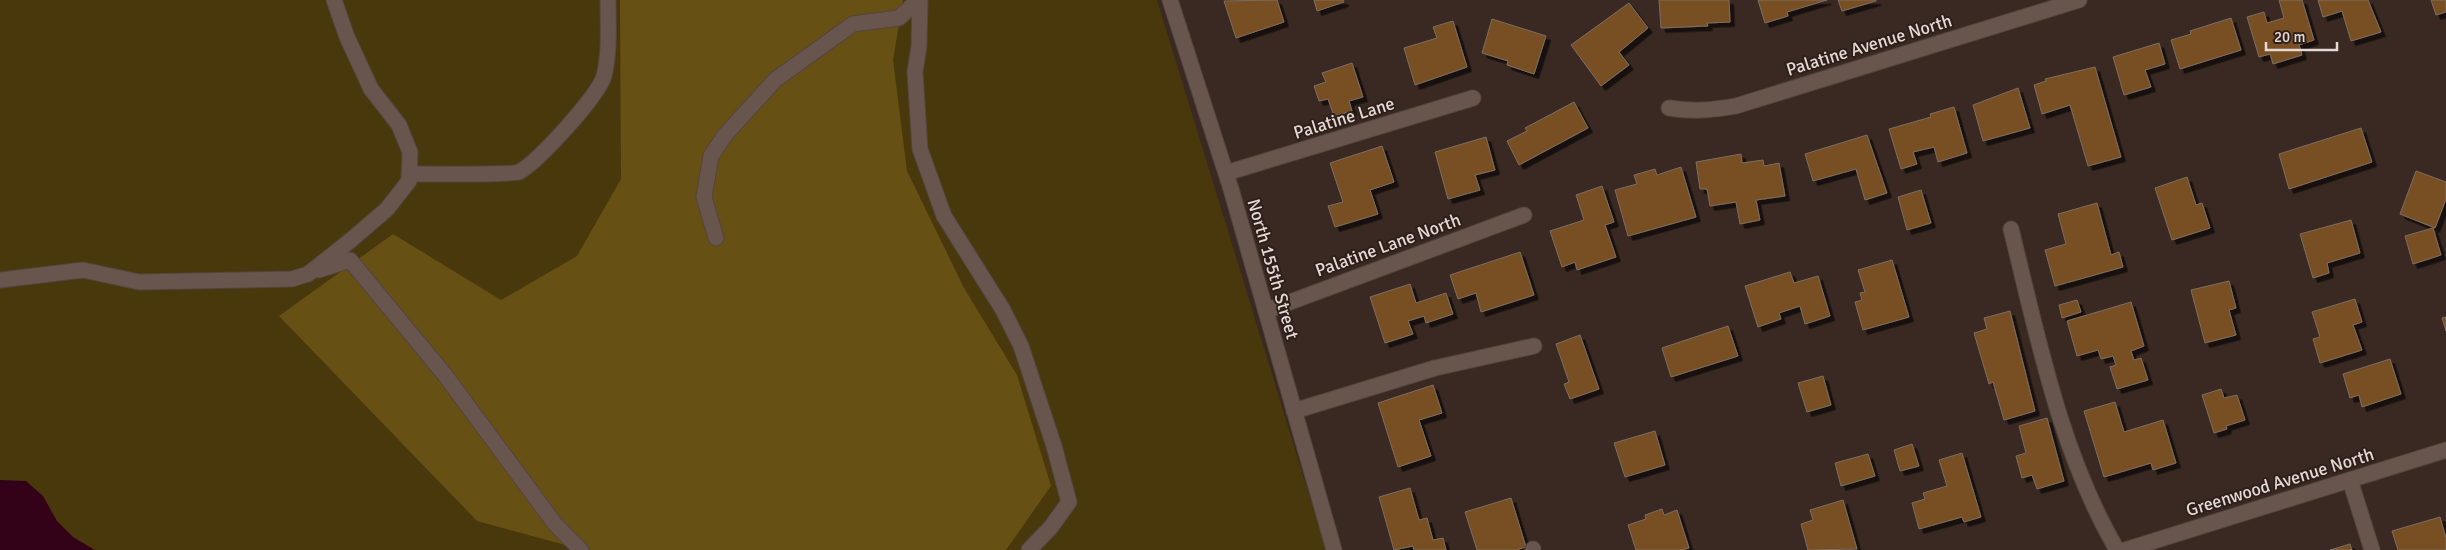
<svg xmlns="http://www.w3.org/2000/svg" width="2446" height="550" font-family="Signika,sans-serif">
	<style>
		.green { fill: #49380c }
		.forest { fill: #675014 }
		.water { fill: #340218 }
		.building { fill: #784f24; stroke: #7d6e60; filter: url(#shadow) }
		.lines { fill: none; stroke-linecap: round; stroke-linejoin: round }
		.minor-casing { stroke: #53453f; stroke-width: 17 }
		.minor { stroke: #68564e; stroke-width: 15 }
		.labels { text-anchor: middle; stroke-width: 4; stroke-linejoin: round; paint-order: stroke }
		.street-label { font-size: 18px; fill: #e4d9d4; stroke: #2f1f19 }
	</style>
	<defs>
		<filter id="shadow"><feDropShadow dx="4.5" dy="4.5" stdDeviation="0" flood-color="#0009"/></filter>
	</defs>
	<rect width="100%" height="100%" fill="#392922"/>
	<path class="green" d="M0,0H1157L1326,550H0Z"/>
	<path class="forest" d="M620,0H903L893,60L907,171L964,288L1017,375L1051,486L1006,550H584L477,521L279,316L393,234L501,300L577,256L621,179Z"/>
	<path class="water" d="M0,480L26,481L43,496L57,521L73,537L95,550H0Z"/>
	<g class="building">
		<path d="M1277,0L1284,22L1236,38L1224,1Z"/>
		<path d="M1314,0H1343L1344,2L1317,11Z"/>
		<path d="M1659,0H1729L1730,22L1707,23L1708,26L1661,28Z"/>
		<path d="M1758,0H1827L1787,12L1788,16L1765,23Z"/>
		<path d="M1838,0H1876V1L1842,11Z"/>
		<path d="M2279,0H2302L2314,40L2299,45L2302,55L2273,64L2270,54L2259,57L2247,17L2264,12L2267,23L2284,18Z"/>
		<path d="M2318,0H2368L2381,32L2351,41L2342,11L2323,17Z"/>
		<path d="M2431,0H2446V12L2436,15Z"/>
		<path d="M1629,3L1648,28L1619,52L1629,65L1601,86L1571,45Z"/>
		<path d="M2231,18L2241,50L2180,69L2171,40L2191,34L2190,31Z"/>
		<path d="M1492,19L1546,36L1534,74L1507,65L1508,61L1482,53Z"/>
		<path d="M1453,21L1467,67L1415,85L1404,48L1437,38L1433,27Z"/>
		<path d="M2159,43L2165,64L2145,70L2151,87L2124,95L2113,57Z"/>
		<path d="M1352,63L1363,97L1349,101L1352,111L1334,116L1328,99L1319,101L1314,86L1326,82L1322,73Z"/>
		<path d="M2095,67L2121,157L2088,166L2070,105L2042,114L2034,85L2046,81L2045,79Z"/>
		<path d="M2018,88L2030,128L1983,141L1973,105Z"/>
		<path d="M1574,102L1588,128L1519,165L1507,141L1527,131L1525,128Z"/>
		<path d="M1954,107L1967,153L1938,162L1934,147L1913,152L1917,164L1901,169L1889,129L1931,117L1930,114Z"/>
		<path d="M2361,128L2372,162L2289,189L2279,154Z"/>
		<path d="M1867,135L1887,193L1865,200L1856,169L1813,181L1805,154Z"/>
		<path d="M1486,137L1495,170L1475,175L1480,190L1448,199L1435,152Z"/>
		<path d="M1382,146L1394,182L1370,190L1378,214L1335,227L1328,206L1343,202L1330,163Z"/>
		<path d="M1741,154L1742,163L1763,160L1764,166L1779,163L1785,196L1756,200L1760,220L1740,224L1736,202L1710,206L1707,189H1700L1696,162Z"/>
		<path d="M1681,167L1696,217L1628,236L1615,190L1637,184L1634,175L1655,169L1657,175Z"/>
		<path d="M2416,171L2446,182V199L2435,228L2400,214Z"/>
		<path d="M2187,177L2196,205L2202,203L2210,228L2172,240L2155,188Z"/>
		<path d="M1602,186L1614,222L1605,225L1616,257L1577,270L1575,262L1562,267L1550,231L1584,220L1576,195Z"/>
		<path d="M1921,190L1931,223L1907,230L1898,197Z"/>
		<path d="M2097,203L2111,255L2119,252L2123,267L2055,286L2045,250L2066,244L2058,214Z"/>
		<path d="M2351,220L2360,253L2327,263L2329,273L2313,278L2300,234Z"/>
		<path d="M2433,228L2441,255L2413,264L2405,236Z"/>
		<path d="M1520,252L1534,295L1481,312L1476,293L1458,299L1450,275Z"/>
		<path d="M1892,260L1909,317L1863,330L1855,302L1862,300L1860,293L1865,292L1858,270Z"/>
		<path d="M1790,272L1794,283L1818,276L1830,316L1805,324L1800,306L1779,313L1781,319L1758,327L1745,286Z"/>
		<path d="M2229,281L2236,308L2229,310L2236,335L2205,343L2191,290Z"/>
		<path d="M1410,284L1416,303L1446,293L1453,314L1426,323L1424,316L1408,321L1413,334L1385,343L1370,297Z"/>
		<path d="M2355,299L2362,322L2353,325L2362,350L2320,363L2313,339L2320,337L2312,312Z"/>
		<path d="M2077,300L2081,312L2062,318L2059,305Z"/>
		<path d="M2131,302L2144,346L2131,351L2134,360L2141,358L2148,380L2117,389L2110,367L2116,365L2113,356L2101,359L2098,350L2077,356L2067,321Z"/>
		<path d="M2010,311L2035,411L2004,420L1993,382L1989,384L1974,333L1987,329L1984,318Z"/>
		<path d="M2446,317V331L2442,318Z"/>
		<path d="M1728,326L1738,356L1671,377L1662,348Z"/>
		<path d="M1580,335L1599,389L1570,399L1564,384L1569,382L1556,344Z"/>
		<path d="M2390,359L2401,394L2362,407L2359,395L2350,398L2343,374Z"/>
		<path d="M1823,376L1831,405L1807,412L1798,383Z"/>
		<path d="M1433,385L1442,413L1419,420L1431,456L1398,467L1378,403Z"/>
		<path d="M2221,389L2224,398L2237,395L2245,420L2226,426L2227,429L2214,433L2202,395Z"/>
		<path d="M2115,402L2124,432L2163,420L2176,463L2153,470L2151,463L2104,477L2084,411Z"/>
		<path d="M2047,418L2064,481L2037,489L2032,475L2022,478L2016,456L2026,453L2019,426Z"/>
		<path d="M1655,431L1665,465L1625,477L1614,443Z"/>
		<path d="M1912,444L1919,466L1900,471L1894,450Z"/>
		<path d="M1962,453L1981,517L1964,522L1962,517L1919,529L1912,503L1925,499L1923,493L1947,486L1939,460Z"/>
		<path d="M1868,454L1875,476L1841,486L1835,463Z"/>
		<path d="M1410,488L1419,520L1427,518L1433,540L1443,538L1446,550H1414L1413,546L1394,550L1379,497Z"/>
		<path d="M1511,498L1526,547L1516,550H1477L1465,512Z"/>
		<path d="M1843,500L1857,549L1808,550L1801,524L1813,520L1810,510Z"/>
		<path d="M1662,509L1664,515L1677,510L1689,548L1682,550H1636L1628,525L1646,519L1645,515Z"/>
		<path d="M2440,517L2446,538V550H2398L2392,531Z"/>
		<path d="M2350,544L2352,550H2330Z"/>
	</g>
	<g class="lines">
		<defs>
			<g id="minor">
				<path d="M920,0L919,46L915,72L920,149L944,216L1003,310L1021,346L1054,446L1069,502L1051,527L1029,550"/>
				<path d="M1170,0L1231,189L1334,550"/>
				<path d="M1669,108C1693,112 1713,110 1736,106L2079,0"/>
				<path d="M1226,173L1473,98"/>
				<path d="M409,174C424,174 512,175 519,172C539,161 598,96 604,76C610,52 608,25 608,0"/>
				<path d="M2011,229C2038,338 2060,452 2117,550"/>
				<path d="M716,238L704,197L711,156L725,135L775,80L825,44L853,24L899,18L918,0"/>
				<path d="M319,270L350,260L445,375L555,524L581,550"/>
				<path d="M0,280L83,270L139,282L292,279L308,274L351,240L387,209L409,181L410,152L399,125L371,89L347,37L334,0"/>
				<path d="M1266,311L1524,215"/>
				<path d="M1294,411L1435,368L1534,346"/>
				<path d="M2350,480L2372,550"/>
				<path d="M1533,549V550"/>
				<path d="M2125,550L2446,450"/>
			</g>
		</defs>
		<use href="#minor" class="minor-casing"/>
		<use href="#minor" class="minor"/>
	</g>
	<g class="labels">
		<g class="street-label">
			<text transform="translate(1869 45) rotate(-17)" y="6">Palatine Avenue North</text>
			<text transform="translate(1344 118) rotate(-17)" y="6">Palatine Lane</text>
			<text transform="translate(1388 245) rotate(-20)" y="6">Palatine Lane North</text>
			<text transform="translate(1273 269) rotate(74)" y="6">North 155th Street</text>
			<text transform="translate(2280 482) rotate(-17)" y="6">Greenwood Avenue North</text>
		</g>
	</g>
	<path d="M2266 42v8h71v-8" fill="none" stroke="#e4d9d4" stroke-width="2.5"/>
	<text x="2274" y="42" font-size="15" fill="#e4d9d4" stroke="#2f1f19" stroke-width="4" paint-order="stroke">20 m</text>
</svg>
